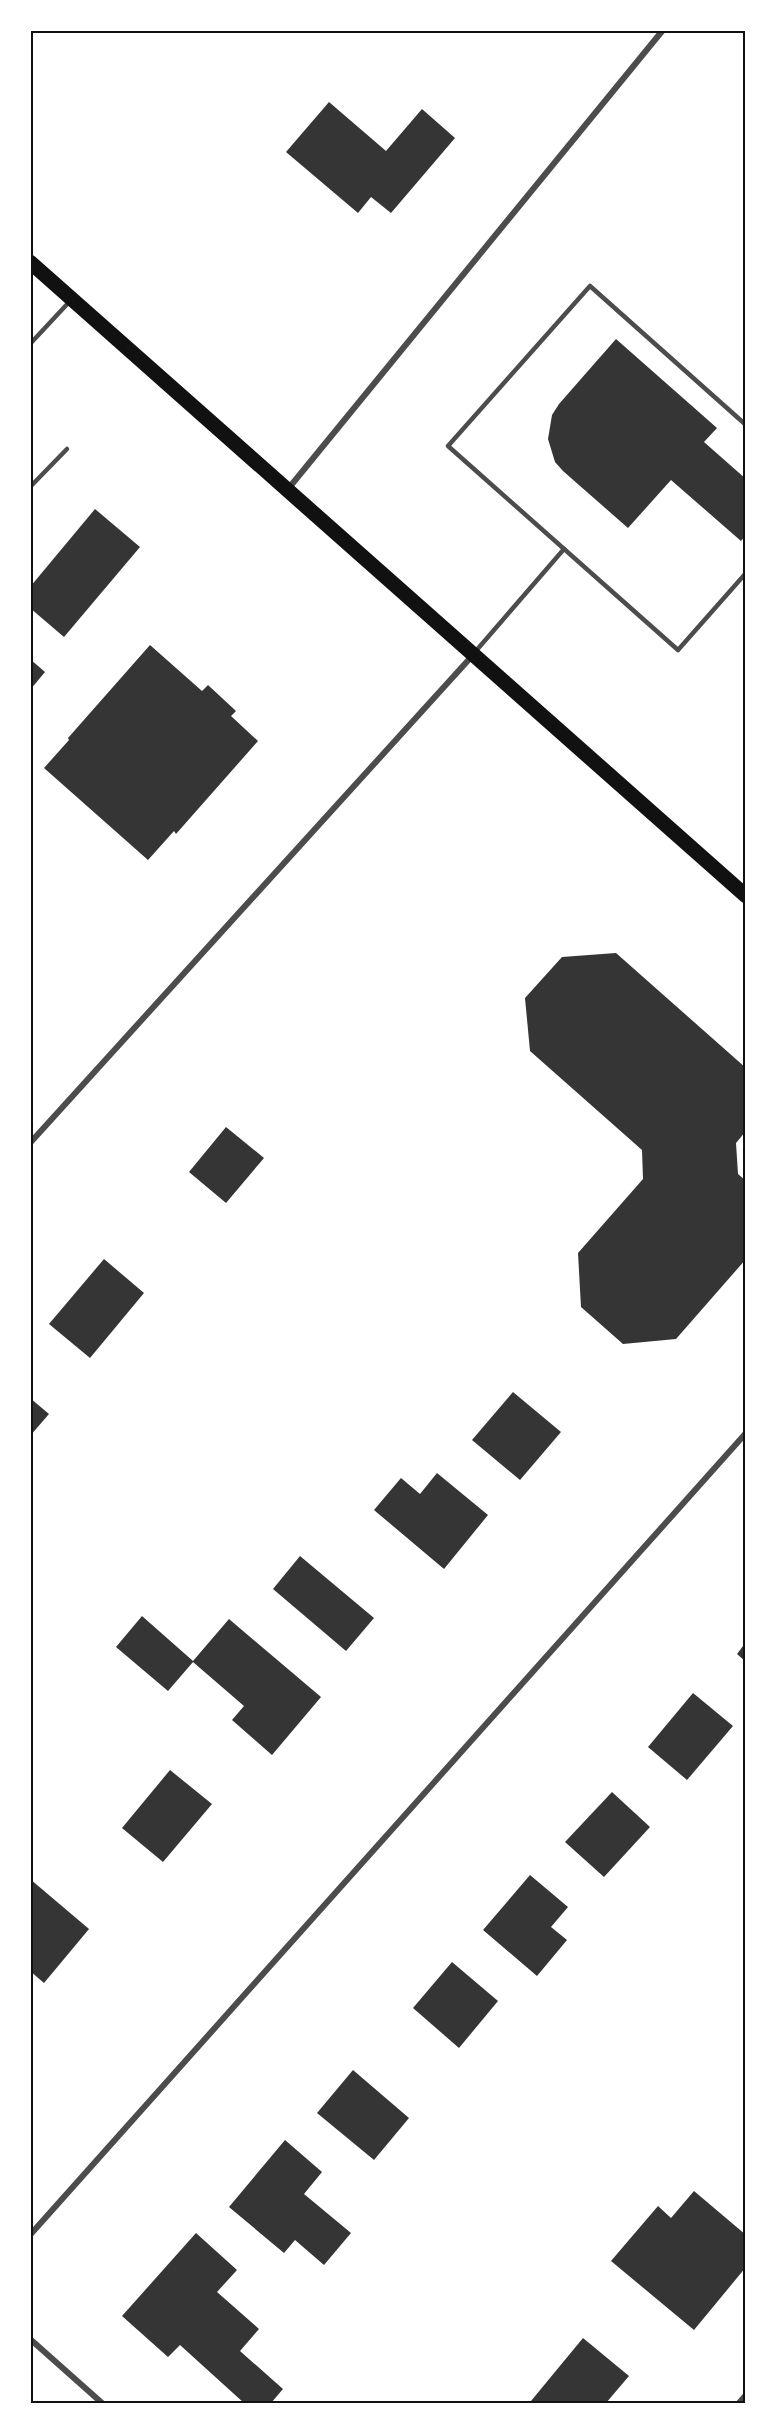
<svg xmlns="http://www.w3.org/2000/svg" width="776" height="2433" font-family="Merriweather,serif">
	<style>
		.building { fill: #353535 }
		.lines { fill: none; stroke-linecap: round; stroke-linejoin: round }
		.service { stroke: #4c4c4c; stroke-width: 4.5 }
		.minor { stroke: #4c4c4c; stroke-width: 6 }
		.primary { stroke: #111; stroke-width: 15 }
		.neatline { fill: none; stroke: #111; stroke-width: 2 }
	</style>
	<rect width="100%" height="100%" fill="#fff"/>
	<g class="building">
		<path d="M329,102L386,151L422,109L455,138L391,213L371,197L358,213L286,152Z"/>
		<path d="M616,339L717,428L704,442L746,479V535L741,541L671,480L628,528L563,471L555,462L548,439L552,415L559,404Z"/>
		<path d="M95,509L140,547L64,637L30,608V587Z"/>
		<path d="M150,645L202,691L208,685L236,711L231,716L258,741L176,834L174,831L148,860L44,768L69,740L68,738Z"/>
		<path d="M30,659L45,672L30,690Z"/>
		<path d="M616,953L746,1068V1131L736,1143L738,1174L746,1181V1259L676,1339L623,1344L581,1307L578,1253L643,1179L642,1150L530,1051L525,998L562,957Z"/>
		<path d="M226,1127L264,1158L226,1203L189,1172Z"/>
		<path d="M104,1259L144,1293L90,1358L49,1324Z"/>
		<path d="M513,1392L561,1432L520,1480L472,1440Z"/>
		<path d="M30,1398L49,1414L30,1436Z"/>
		<path d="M437,1473L488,1515L444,1569L374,1510L401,1478L420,1494Z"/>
		<path d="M300,1556L374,1618L346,1651L273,1589Z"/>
		<path d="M142,1616L193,1661L229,1619L321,1697L272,1755L232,1720L244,1706L193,1662L168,1691L116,1647Z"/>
		<path d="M746,1642V1662L737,1654Z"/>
		<path d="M693,1693L733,1726L687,1780L648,1747Z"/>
		<path d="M170,1770L212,1804L163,1862L122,1828Z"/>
		<path d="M612,1792L650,1827L604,1877L565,1842Z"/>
		<path d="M530,1875L568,1907L551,1927L567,1940L537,1976L483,1930Z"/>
		<path d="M30,1879L89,1929L44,1983L30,1971Z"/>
		<path d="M452,1962L498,2001L459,2048L413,2008Z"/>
		<path d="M353,2070L409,2118L374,2160L317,2113Z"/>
		<path d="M285,2140L322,2172L304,2194L351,2233L324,2265L295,2240L284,2253L229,2207Z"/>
		<path d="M694,2191L746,2235V2267L694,2330L611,2261L658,2206L671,2218Z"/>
		<path d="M196,2233L237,2270L217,2292L259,2329L240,2351L283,2389L271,2403H244L180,2345L168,2357L122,2316Z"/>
		<path d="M583,2338L629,2376L606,2403H534L531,2401Z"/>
	</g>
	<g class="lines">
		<g class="service">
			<path d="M30,344L71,300"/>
			<path d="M746,425L590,286L448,446L678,650L746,573"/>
			<path d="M30,487L67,449"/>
			<path d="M475,652L564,549"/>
		</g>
		<g class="minor">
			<path d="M288,489L663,30"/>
			<path d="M30,1143L473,655"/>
			<path d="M30,2235L746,1433"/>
			<path d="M30,2339L102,2403"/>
			<path d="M739,2403L746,2395"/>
		</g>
		<path class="primary" d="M30,262L746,896"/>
	</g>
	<rect width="776" height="2433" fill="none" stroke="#ffffff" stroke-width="63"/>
	<rect x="32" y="32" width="712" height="2370" class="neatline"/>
</svg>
